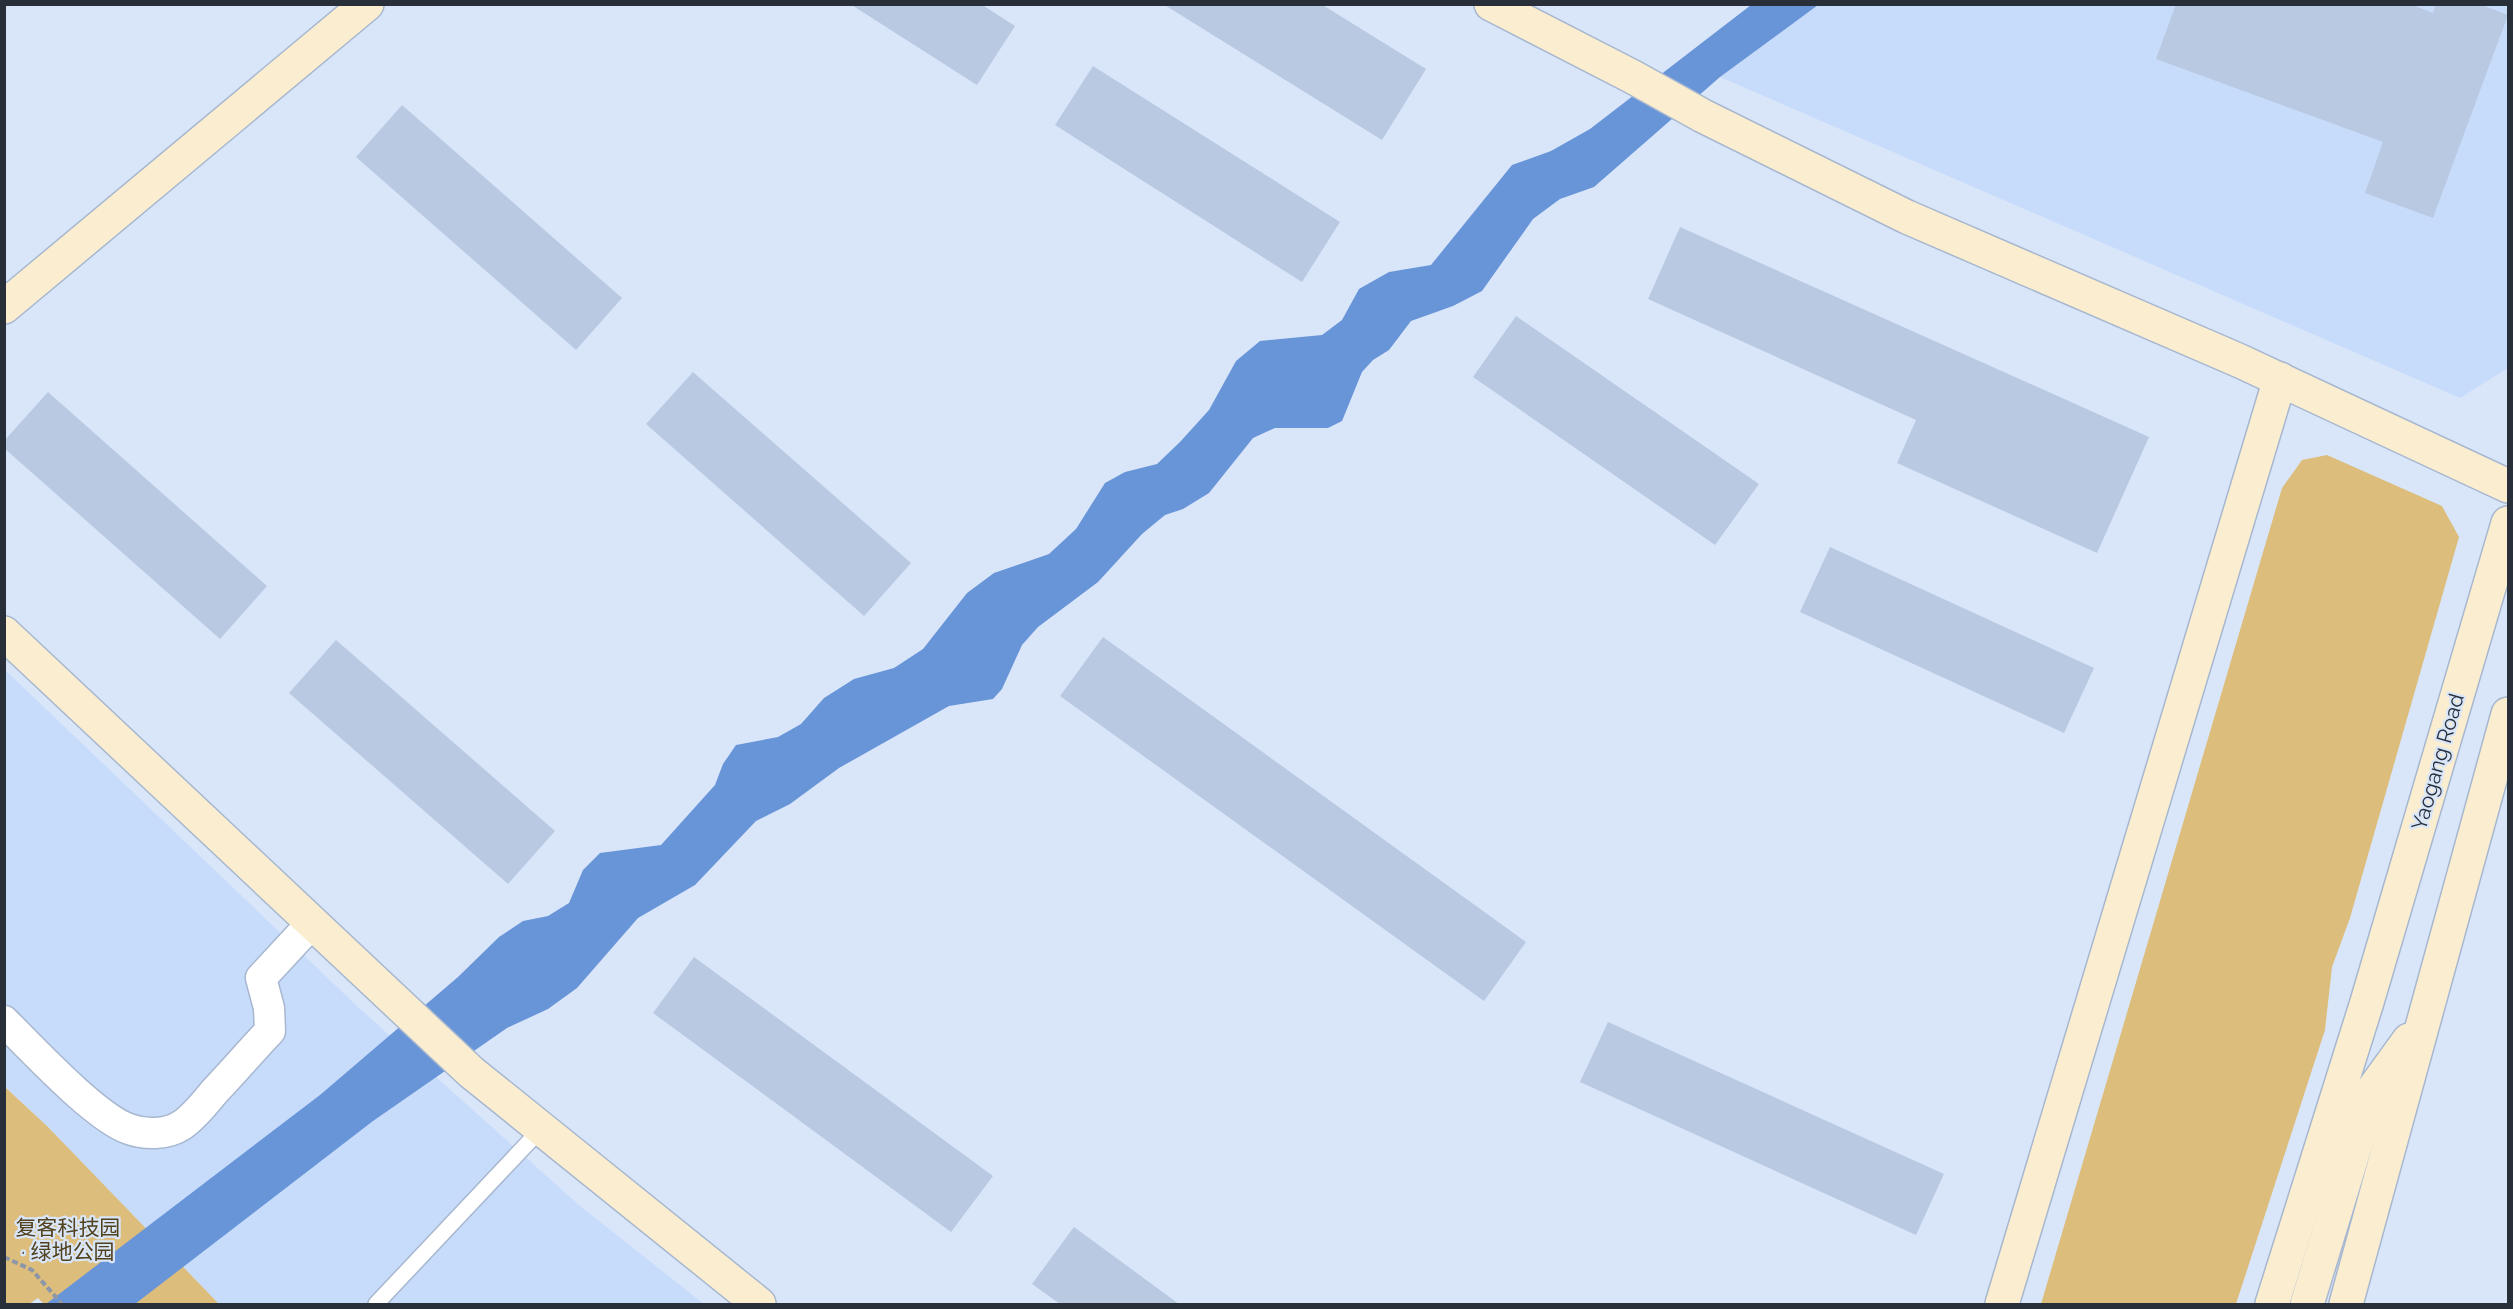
<svg xmlns="http://www.w3.org/2000/svg" width="2513" height="1309" font-family="Raleway,'Noto Sans SC',sans-serif">
	<style>
		.built { fill: #c7dcfb }
		.green { fill: #dcbd7c }
		.water { fill: #6894d8 }
		.building { fill: #b9c9e2 }
		.lines { fill: none; stroke-linecap: round; stroke-linejoin: round }
		.lane-casing { stroke: #a7b7cf; stroke-width: 18 }
		.street-casing { stroke: #a7b7cf; stroke-width: 33 }
		.secondary-casing { stroke: #a7b7cf; stroke-width: 36 }
		.path { stroke: #8d97a7; stroke-width: 4; stroke-dasharray: 6 3; stroke-linecap: butt }
		.lane { stroke: #fff; stroke-width: 15 }
		.street { stroke: #fff; stroke-width: 30 }
		.secondary { stroke: #fbeed0; stroke-width: 33 }
		.labels { text-anchor: middle; stroke-width: 4.5; stroke-linejoin: round; paint-order: stroke }
		.street-label { font-size: 21px; fill: #292f39; stroke: #d9e6fa }
		.park-label { font-size: 21px; fill: #51411d; stroke: #d9e6fa }
	</style>
	<rect width="100%" height="100%" fill="#d9e6fa"/>
	<g class="built">
		<path d="M1818,5H2508V368L2460,398L1720,77Z"/>
		<path d="M4,669L358,1007L580,1206L704,1304H219L47,1126L5,1086Z"/>
	</g>
	<g class="green">
		<path d="M2327,455L2442,506L2459,537L2350,918L2332,967L2325,1030L2236,1304H2041L2282,488L2302,460Z"/>
		<path d="M4,1086L47,1126L219,1304H44L38,1298L29,1304H5Z"/>
	</g>
	<path class="water" d="M1751,5H1818L1720,77L1594,187L1560,199L1533,219L1482,291L1453,306L1411,321L1389,350L1373,360L1362,372L1342,421L1328,428H1275L1253,438L1209,493L1183,509L1165,515L1142,534L1098,582L1038,627L1022,645L1002,689L993,699L949,706L839,768L790,804L756,821L695,885L638,918L577,988L548,1009L507,1028L373,1121L135,1304H46L320,1095L458,977L499,937L523,921L548,916L569,903L583,870L600,853L661,845L715,785L723,764L736,745L778,737L801,724L824,698L854,679L894,668L923,649L967,593L994,573L1049,554L1076,529L1105,483L1125,472L1157,464L1180,442L1209,410L1236,361L1260,341L1322,335L1342,320L1359,289L1389,272L1431,265L1512,165L1551,151L1590,129Z"/>
	<g class="building">
		<path d="M850,4H981L1015,26L977,85Z"/>
		<path d="M1163,4H1321L1426,69L1382,140Z"/>
		<path d="M2176,4H2410L2433,13L2436,4H2479L2508,15L2433,218L2365,193L2383,142L2156,59Z"/>
		<path d="M1093,66L1340,222L1302,282L1055,125Z"/>
		<path d="M402,105L622,298L576,350L356,157Z"/>
		<path d="M1680,227L2149,437L2097,553L1897,463L1916,420L1648,299Z"/>
		<path d="M1516,316L1759,484L1715,545L1473,377Z"/>
		<path d="M693,372L911,563L864,616L646,424Z"/>
		<path d="M48,392L267,586L220,639L4,448V441Z"/>
		<path d="M1830,547L2094,668L2064,733L1800,612Z"/>
		<path d="M1103,637L1526,942L1484,1001L1060,696Z"/>
		<path d="M336,640L555,831L508,884L289,693Z"/>
		<path d="M694,957L993,1176L951,1232L653,1013Z"/>
		<path d="M1608,1022L1944,1174L1916,1235L1580,1082Z"/>
		<path d="M1074,1227L1179,1304H1060L1032,1284Z"/>
	</g>
	<g class="lines">
		<defs>
			<path id="lane" d="M376,1304L541,1129"/>
			<path id="street" d="M4,1021C31,1048 96,1118 129,1129C145,1135 167,1135 182,1125C194,1117 205,1103 214,1092C233,1072 251,1051 270,1031L269,1008L261,978L312,923"/>
			<g id="secondary">
				<path d="M1491,4L1633,77L1703,116L1907,217L2240,361L2508,486"/>
				<path d="M4,307L367,4"/>
				<path d="M4,633L471,1072L759,1304"/>
				<path d="M2002,1304L2280,379"/>
				<path d="M2272,1304L2367,1002L2508,523"/>
				<path d="M2307,1304L2372,1091L2409,1040"/>
				<path d="M2346,1304L2508,714"/>
			</g>
		</defs>
		<use href="#lane" class="lane-casing"/>
		<use href="#street" class="street-casing"/>
		<use href="#secondary" class="secondary-casing"/>
		<path class="path" d="M4,1257L32,1270L62,1304"/>
		<use href="#lane" class="lane"/>
		<use href="#street" class="street"/>
		<use href="#secondary" class="secondary"/>
	</g>
	<g class="labels">
		<g class="street-label">
			<text transform="translate(2438 762) rotate(-74)" y="7">Yaogang Road</text>
		</g>
		<g class="park-label">
			<text x="68" y="1235">复客科技园<tspan x="68" dy="24">· 绿地公园</tspan></text>
		</g>
	</g>
	<rect width="2513" height="1309" fill="none" stroke="#292f39" stroke-width="12"/>
</svg>
